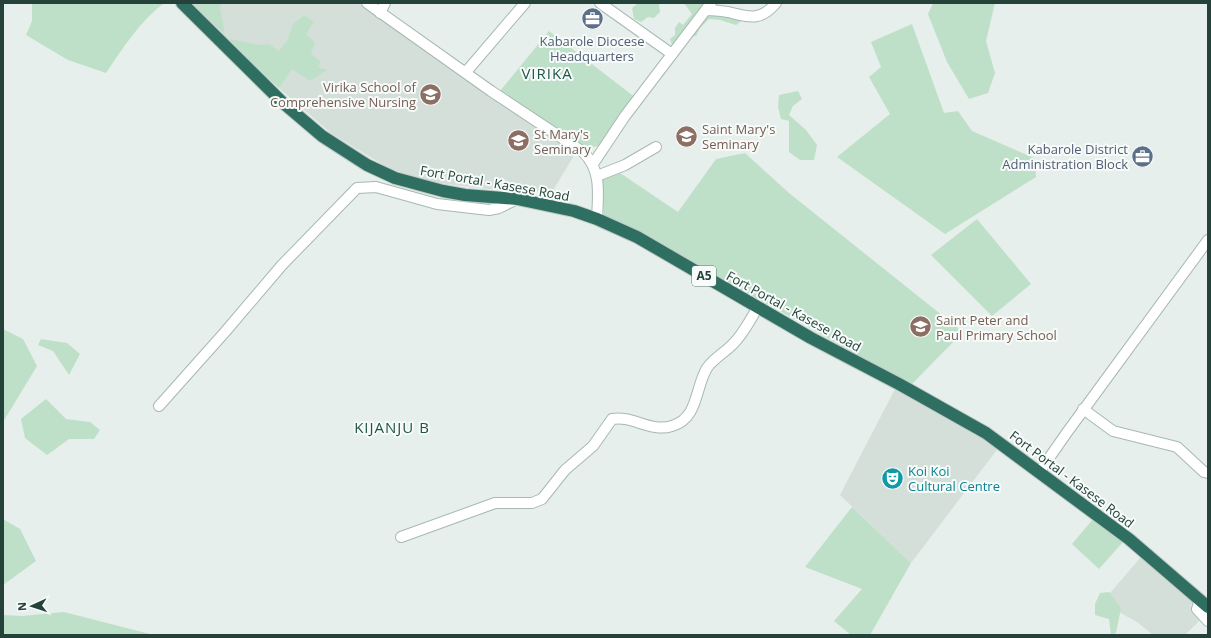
<svg xmlns="http://www.w3.org/2000/svg" width="1211" height="638" font-family="'Open Sans',sans-serif">
	<style>
		.built { fill: #d4dfda }
		.green { fill: #bfe0c8 }
		.lines { fill: none; stroke-linecap: round; stroke-linejoin: round }
		.minor-casing { stroke: #a8b8b2; stroke-width: 12 }
		.highway-casing { stroke: #c2cac8; stroke-width: 14 }
		.minor { stroke: #fff; stroke-width: 10 }
		.highway { stroke: #2f6f62; stroke-width: 12 }
		.labels { text-anchor: middle; stroke-width: 4; stroke-linejoin: round; paint-order: stroke }
		.shield { fill: #f7fbf9; stroke: #637a73; stroke-width: 1 }
		.shield-label { font-size: 12px; font-weight: bold; fill: #24423a }
		.service-label { font-size: 13px; fill: #4e5e75; stroke: #f7fbf9 }
		.education-label { font-size: 13px; fill: #785e54; stroke: #f7fbf9; text-anchor: start }
		.street-label { font-size: 13px; fill: #24423a; stroke: #f7fbf9 }
		.culture-label { font-size: 13px; fill: #0d838f; stroke: #f7fbf9; text-anchor: start }
		.quarter-label { font-size: 15px; letter-spacing: 1px; fill: #1f5548; stroke: #f7fbf9 }
	</style>
	<rect width="100%" height="100%" fill="#e6efeb"/>
	<g class="built">
		<path d="M190,3H359L443,64L575,154L552,192L488,189L438,183L390,169L331,133L279,88Z"/>
		<path d="M895,389L999,447L911,563L840,495Z"/>
		<path d="M1141,557L1195,600L1190,606L1201,619L1185,635H1153L1137,622L1115,610L1104,600Z"/>
	</g>
	<g class="green">
		<path d="M32,3H164C140,21 123,48 106,73L68,60L26,35L32,21Z"/>
		<path d="M191,3H222L220,7L225,34Z"/>
		<path d="M638,3H659L660,12L654,18L648,17L641,22L634,19L632,8Z"/>
		<path d="M684,3H708L673,49L670,39L675,35V28L679,22L683,25L692,14Z"/>
		<path d="M933,3H995L986,41L995,73L988,93L969,99L947,62L928,14Z"/>
		<path d="M706,12L744,19L736,25L720,20L709,19L700,28L696,36L688,37Z"/>
		<path d="M304,15L314,22L306,34L315,42L311,54L321,62L318,67L327,70L310,81L292,69L279,88L255,67L229,39L260,45L269,44L279,51L287,41L293,24Z"/>
		<path d="M912,24L944,113L958,111L972,131L1034,158L1036,177L945,234L837,157L890,114L869,77L881,67L871,42Z"/>
		<path d="M549,31L636,98L602,144C597,146 594,148 588,147C570,144 517,103 500,91Z"/>
		<path d="M798,91L802,99L793,106L789,115L806,130L817,145L814,160H800L789,152V121L781,119L778,107L779,95Z"/>
		<path d="M745,153L789,193L963,332L911,385L707,270L604,217L602,180L620,173L678,212L716,159Z"/>
		<path d="M977,219L1031,284L992,316L931,255Z"/>
		<path d="M3,329L23,339L37,366L3,422Z"/>
		<path d="M41,339L67,343L80,354L69,375L53,351L38,345Z"/>
		<path d="M46,399L66,419L90,422L100,430L94,439H69L47,455L25,438L21,419Z"/>
		<path d="M852,507L911,563L870,635H851L834,621L862,589L805,567Z"/>
		<path d="M1094,518L1123,542L1099,569L1072,544Z"/>
		<path d="M3,519L20,529L36,561L3,585Z"/>
		<path d="M1109,592L1121,608L1116,633L1111,635L1109,619L1095,615V604L1100,593Z"/>
		<path d="M64,612L154,635H3V615L22,616Z"/>
	</g>
	<g class="lines">
		<defs>
			<g id="minor">
				<path d="M367,3L491,91L583,152C602,170 598,195 597,219"/>
				<path d="M600,3L672,54"/>
				<path d="M706,10C713,10 721,11 728,12C749,17 760,22 776,3"/>
				<path d="M380,13L385,3"/>
				<path d="M466,72L525,3"/>
				<path d="M593,164L625,116L711,3"/>
				<path d="M597,176L625,165L656,147"/>
				<path d="M159,406L225,332L282,265L357,188L376,187L437,204L489,210L499,208L517,199"/>
				<path d="M1083,409L1113,431L1177,447L1204,472L1208,473"/>
				<path d="M1040,471L1068,431L1208,240"/>
				<path d="M401,537L495,503H532L542,499L565,470L593,446L612,419C632,415 651,433 672,426C699,418 695,387 707,368C713,359 724,353 732,345C743,335 750,320 758,307"/>
				<path d="M1200,600L1197,609L1208,621"/>
			</g>
			<path id="highway" d="M182,3L282,102L322,136L367,165L395,178L443,191L465,195L517,199L574,211L597,219L637,237L811,338L899,384L986,433L1129,539L1208,607"/>
		</defs>
		<use href="#minor" class="minor-casing"/>
		<use href="#highway" class="highway-casing"/>
		<use href="#minor" class="minor"/>
		<use href="#highway" class="highway"/>
	</g>
	<defs>
		<symbol id="office-disc" viewBox="-11 -11 22 22"><circle r="9.5" fill="#5c6f8a" stroke="#f7fbf9"/><path d="M-6-3h4V-5.5h4V-3h4V5H-6ZM-1-4.5V-3h2v-1.5ZM-6 0V1H6V0Z" fill="#fff"/></symbol>
		<symbol id="university-disc" viewBox="-11 -11 22 22"><circle r="9.5" fill="#8d6e63" stroke="#f7fbf9"/><path d="M0-5L7-2L0 1L-7-2ZM-4 1L0 2.5L4 1V4Q0 6-4 4Z" fill="#fff"/></symbol>
		<symbol id="school-disc" viewBox="-11 -11 22 22"><circle r="9.5" fill="#8d6e63" stroke="#f7fbf9"/><path d="M0-5L7-2L0 1L-7-2ZM-4 1L0 2.5L4 1V4Q0 6-4 4Z" fill="#fff"/></symbol>
		<symbol id="theatre-disc" viewBox="-11 -11 22 22"><circle r="9.5" fill="#0f9aa8" stroke="#f7fbf9"/><path d="M-5-5.5Q0-4 5-5.5V0Q5 5 0 6Q-5 5-5 0ZM-3.3-2.5H-1v1.5H-3.3ZM1-2.5H3.3v1.5H1ZM-2.8 1Q0 5.5 2.8 1Z" fill="#fff"/></symbol>
	</defs>
	<g fill-rule="evenodd">
		<use href="#office-disc" x="580" y="6" width="25" height="25"/>
		<use href="#university-disc" x="418" y="82" width="25" height="25"/>
		<use href="#school-disc" x="674" y="124" width="25" height="25"/>
		<use href="#university-disc" x="506" y="128" width="25" height="25"/>
		<use href="#office-disc" x="1130" y="144" width="25" height="25"/>
		<use href="#school-disc" x="908" y="314" width="25" height="25"/>
		<use href="#theatre-disc" x="880" y="466" width="25" height="25"/>
	</g>
	<g class="labels">
		<rect class="shield" x="692" y="266" width="24" height="20" rx="3"/>
		<g class="shield-label">
			<text x="704" y="280">A5</text>
		</g>
		<g class="service-label">
			<text x="592" y="46">Kabarole Diocese<tspan x="592" dy="15">Headquarters</tspan></text>
			<text x="1128" y="154" text-anchor="end">Kabarole District<tspan x="1128" dy="15">Administration Block</tspan></text>
		</g>
		<g class="education-label">
			<text x="416" y="92" text-anchor="end">Virika School of<tspan x="416" dy="15">Comprehensive Nursing</tspan></text>
			<text x="702" y="134">Saint Mary's<tspan x="702" dy="15">Seminary</tspan></text>
			<text x="534" y="139">St Mary's<tspan x="534" dy="15">Seminary</tspan></text>
			<text x="936" y="325">Saint Peter and<tspan x="936" dy="15">Paul Primary School</tspan></text>
		</g>
		<g class="street-label">
			<text transform="translate(495 183) rotate(10)" y="5">Fort Portal - Kasese Road</text>
			<text transform="translate(794 311) rotate(29)" y="5">Fort Portal - Kasese Road</text>
			<text transform="translate(1072 479) rotate(37)" y="5">Fort Portal - Kasese Road</text>
		</g>
		<g class="culture-label">
			<text x="908" y="476">Koi Koi<tspan x="908" dy="15">Cultural Centre</tspan></text>
		</g>
		<g class="quarter-label">
			<text x="547" y="79">VIRIKA</text>
			<text x="392" y="433">KIJANJU B</text>
		</g>
	</g>
	<rect width="1211" height="638" fill="none" stroke="#24423a" stroke-width="8"/>
	<g transform="translate(32 606) rotate(267)" stroke="#f7fbf9" stroke-width="3" paint-order="stroke">
	<path d="M0-3L7 15L0 10L-7 15Z" fill="#24423a"/>
	<text y="-6" font-size="11" font-weight="bold" text-anchor="middle" fill="#24423a">N</text>
	</g>
</svg>
